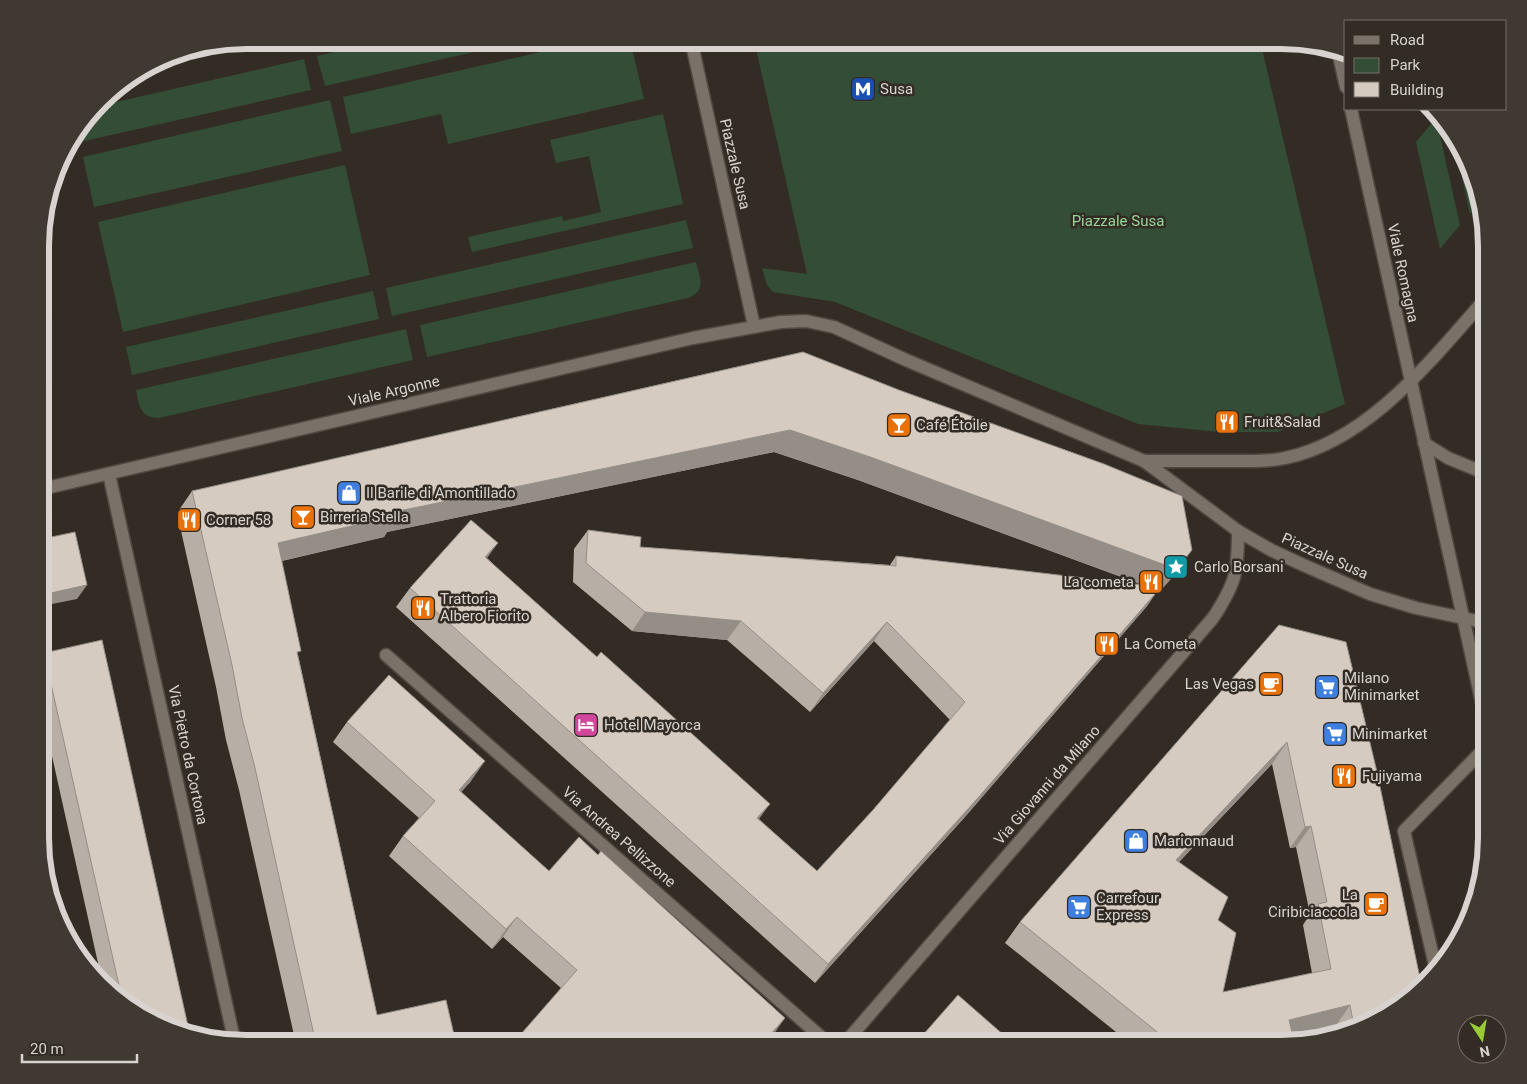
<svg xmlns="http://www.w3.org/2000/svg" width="1527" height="1084" font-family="Roboto,sans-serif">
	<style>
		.green { fill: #344d36 }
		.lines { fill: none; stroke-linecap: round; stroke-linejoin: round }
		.street-casing { stroke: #504943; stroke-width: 15 }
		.secondary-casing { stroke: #504943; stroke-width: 15 }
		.street { stroke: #7a7168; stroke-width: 12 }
		.secondary { stroke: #7a7168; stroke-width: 12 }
		.wall { fill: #b7afa6; fill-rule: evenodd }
		.shaded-wall { fill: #958e87 }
		.building { fill: #d5cbc1; stroke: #958e87; fill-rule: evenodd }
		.labels { text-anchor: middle; stroke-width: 5; stroke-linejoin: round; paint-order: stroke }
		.poi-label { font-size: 15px; fill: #d8d3ce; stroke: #332c24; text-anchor: start }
		.street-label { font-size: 15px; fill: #d8d3ce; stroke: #332c24 }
		.park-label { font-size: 15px; fill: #95d69a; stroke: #332c24 }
		.rim { fill: none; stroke: #d8d3ce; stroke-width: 6 }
	</style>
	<rect width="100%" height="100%" fill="#332c24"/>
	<g class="green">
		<path d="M386,40H527L325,86L317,56Z"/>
		<path d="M593,40H630L644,99L448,144L441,114L351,134L343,97Z"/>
		<path d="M754,40H1260L1345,404L1278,432H1219L1138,424L835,302L773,292L767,285L762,268L807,274Z"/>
		<path d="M304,59L311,90L80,142L78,133L99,106Z"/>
		<path d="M330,100L342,151L94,207L83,157Z"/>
		<path d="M663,114L683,204L472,252L468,237L562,216L563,221L601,212L589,156L556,163L550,140Z"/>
		<path d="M1436,118L1460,225L1440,249L1416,142Z"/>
		<path d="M1454,141L1466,155L1479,204L1470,214Z"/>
		<path d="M345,165L370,275L123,332L98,222Z"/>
		<path d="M686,220L693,248L392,316L386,288Z"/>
		<path d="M696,262C700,279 707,290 688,298L427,357L420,325Z"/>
		<path d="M373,291L379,319L132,375L126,347Z"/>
		<path d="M406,329L413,360L159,418C140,418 139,405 136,390Z"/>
	</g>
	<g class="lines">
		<defs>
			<g id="street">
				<path d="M691,40L754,326"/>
				<path d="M109,474L235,1044"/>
				<path d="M386,655L829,1044"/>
				<path d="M1436,970L1404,831L1487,746"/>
				<path d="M844,1044L1213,618C1236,583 1238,572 1238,531"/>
			</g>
			<g id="secondary">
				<path d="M1338,51L1346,87"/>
				<path d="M1351,109L1487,726"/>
				<path d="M1424,443L1448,458L1487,474"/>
				<path d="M1144,461C1173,461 1202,461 1231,461C1249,461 1268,462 1285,458C1369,441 1433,358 1487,297"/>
				<path d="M42,489L693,338L781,322L806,321L834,327L906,360L1144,461L1238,531L1271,550L1301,564L1370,594L1416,608L1487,623"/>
			</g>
		</defs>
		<use href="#street" class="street-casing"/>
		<use href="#secondary" class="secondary-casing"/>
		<use href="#street" class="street"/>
		<use href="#secondary" class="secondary"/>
	</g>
	<g class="wall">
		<path d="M803,352L1177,572L1160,591L1158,590L1147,606L964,818L815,983L396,607L410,588L487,558L759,819L817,871L873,810L950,720L874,641L810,712L727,640L632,631L573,582L574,549L588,530L640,547L890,565L896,556L1143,585L858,480L774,452L387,532L384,537L282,561L298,655L377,1015L455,1039L452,1044H296L239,790L226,740L216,687L177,513L192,491Z"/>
		<path d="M1279,625L1372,1023L1336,1031L1335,1027L1293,1037L1281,1044H1131L1005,943L1020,922ZM1272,764L1290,848L1296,847L1310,914L1303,925L1312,973L1223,992L1218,920L1179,862Z"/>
		<path d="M44,653L180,1033L120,1001L102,981L42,711V657Z"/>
		<path d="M347,722L471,781L461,792L549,871L771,1038L766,1044H513L561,988L503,937L492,949L389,856L403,836L419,818L333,742Z"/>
	</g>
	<g class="shaded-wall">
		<path d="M790,430L1192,550L1177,572L1160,591L1158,590L1147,606L964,818L815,983L828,964L1158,590L858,480L774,452L387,532L384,537L263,565L278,543L399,511Z"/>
		<path d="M498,543L484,562L485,557Z"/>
		<path d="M87,585L77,599L42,606V595Z"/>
		<path d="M645,612L741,621L727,640L632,631Z"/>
		<path d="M887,622L874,641L810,712L823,693Z"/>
		<path d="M1287,742L1272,764L1161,881L1176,860Z"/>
		<path d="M485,761L471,781L445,810L459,790Z"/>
		<path d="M770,804L756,823L757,818Z"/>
		<path d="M1311,826L1296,847L1290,848L1305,827Z"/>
		<path d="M517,917L503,937L492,949L506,929Z"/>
		<path d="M1350,1005L1335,1027L1274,1041L1289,1020Z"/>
		<path d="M785,1018L771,1038L766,1044H762Z"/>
		<path d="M455,1039L452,1044H439L440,1042Z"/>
	</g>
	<g class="building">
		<path d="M803,352L899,390L1104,464L1182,496L1192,550L1176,569L873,458L790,430L399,511V515L278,543L301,651L297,652L377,1015L446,1000L455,1039L440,1042V1044H316L255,768L242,718L232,665L192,491Z"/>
		<path d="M471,520L498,543L485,557L597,657L601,652L770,804L757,818L817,871L873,810L965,702L887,622L823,693L741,621L645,612L586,563L588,530L641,537L640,547L896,566V556L1161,587L977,799L828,964L410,588Z"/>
		<path d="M75,532L87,585L42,595V539Z"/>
		<path d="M1279,625L1346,642L1377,772L1421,983L1372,1023L1354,1027L1350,1005L1289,1020L1294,1041L1281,1044H1163L1166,1039L1020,922ZM1287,742L1305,827L1311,826L1327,902L1318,904L1331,969L1223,992L1236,933L1218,920L1228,897L1176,860Z"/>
		<path d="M102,640L190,1035L180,1033L123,1003L44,653Z"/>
		<path d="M389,675L485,761L459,790L549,871L579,837L598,855L601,851L785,1018L762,1044H514V1042L577,970L517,917L506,929L403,836L435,801L347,722Z"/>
		<path d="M958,995L1014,1044H915Z"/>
	</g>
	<defs>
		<symbol id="metro-square" viewBox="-11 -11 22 22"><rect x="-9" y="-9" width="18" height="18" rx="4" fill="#1a4fb4" stroke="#332c24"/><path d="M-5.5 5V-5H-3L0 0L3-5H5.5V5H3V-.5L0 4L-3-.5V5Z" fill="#fff"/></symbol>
		<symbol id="restaurant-square" viewBox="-11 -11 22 22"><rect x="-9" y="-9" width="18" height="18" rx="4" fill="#e8710a" stroke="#332c24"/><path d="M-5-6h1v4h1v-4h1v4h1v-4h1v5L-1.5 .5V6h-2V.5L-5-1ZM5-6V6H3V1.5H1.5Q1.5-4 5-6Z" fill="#fff"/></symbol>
		<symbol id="bar-square" viewBox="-11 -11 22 22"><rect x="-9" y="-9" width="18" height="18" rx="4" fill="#e8710a" stroke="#332c24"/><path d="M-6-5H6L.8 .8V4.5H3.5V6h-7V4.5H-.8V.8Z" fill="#fff"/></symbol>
		<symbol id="shop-square" viewBox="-11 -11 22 22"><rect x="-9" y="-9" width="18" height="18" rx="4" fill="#3f7fe0" stroke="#332c24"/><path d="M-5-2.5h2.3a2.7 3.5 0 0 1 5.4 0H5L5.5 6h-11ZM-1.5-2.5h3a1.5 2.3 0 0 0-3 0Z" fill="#fff"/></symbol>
		<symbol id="sight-square" viewBox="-11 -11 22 22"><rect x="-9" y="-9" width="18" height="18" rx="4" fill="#0f9aa8" stroke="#332c24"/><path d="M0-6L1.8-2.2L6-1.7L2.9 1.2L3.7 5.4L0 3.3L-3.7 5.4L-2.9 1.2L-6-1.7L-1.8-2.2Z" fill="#fff"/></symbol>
		<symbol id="cafe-square" viewBox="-11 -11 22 22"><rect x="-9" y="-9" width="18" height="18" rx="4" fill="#e8710a" stroke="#332c24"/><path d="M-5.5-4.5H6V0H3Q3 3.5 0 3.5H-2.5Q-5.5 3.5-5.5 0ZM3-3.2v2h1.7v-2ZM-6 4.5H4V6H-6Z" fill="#fff"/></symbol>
		<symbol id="supermarket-square" viewBox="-11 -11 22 22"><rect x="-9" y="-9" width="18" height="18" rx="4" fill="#3f7fe0" stroke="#332c24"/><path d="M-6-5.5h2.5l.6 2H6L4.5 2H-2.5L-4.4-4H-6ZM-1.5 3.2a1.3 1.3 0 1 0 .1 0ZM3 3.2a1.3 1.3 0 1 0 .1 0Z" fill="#fff"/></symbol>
		<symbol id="hotel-square" viewBox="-11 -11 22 22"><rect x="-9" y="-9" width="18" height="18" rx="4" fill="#d1479c" stroke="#332c24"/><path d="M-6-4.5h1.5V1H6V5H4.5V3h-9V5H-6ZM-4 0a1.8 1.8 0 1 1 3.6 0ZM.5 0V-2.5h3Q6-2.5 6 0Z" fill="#fff"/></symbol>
	</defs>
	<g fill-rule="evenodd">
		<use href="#metro-square" x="849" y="75" width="28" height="28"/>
		<use href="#restaurant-square" x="1213" y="408" width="28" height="28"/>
		<use href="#bar-square" x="885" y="411" width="28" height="28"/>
		<use href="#shop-square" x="335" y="479" width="28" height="28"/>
		<use href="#bar-square" x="289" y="503" width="28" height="28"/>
		<use href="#restaurant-square" x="175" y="506" width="28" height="28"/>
		<use href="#sight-square" x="1162" y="553" width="28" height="28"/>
		<use href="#restaurant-square" x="1137" y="568" width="28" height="28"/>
		<use href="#restaurant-square" x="409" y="594" width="28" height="28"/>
		<use href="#restaurant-square" x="1093" y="630" width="28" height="28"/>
		<use href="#cafe-square" x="1257" y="670" width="28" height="28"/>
		<use href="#supermarket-square" x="1313" y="673" width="28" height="28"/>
		<use href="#hotel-square" x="572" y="711" width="28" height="28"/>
		<use href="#supermarket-square" x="1321" y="720" width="28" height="28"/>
		<use href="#restaurant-square" x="1330" y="762" width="28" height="28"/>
		<use href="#shop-square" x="1122" y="827" width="28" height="28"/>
		<use href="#cafe-square" x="1362" y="890" width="28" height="28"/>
		<use href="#supermarket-square" x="1065" y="893" width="28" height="28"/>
	</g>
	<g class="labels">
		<g class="poi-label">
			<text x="880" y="94">Susa</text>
			<text x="1244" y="427">Fruit&amp;Salad</text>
			<text x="916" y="430">Café Étoile</text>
			<text x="366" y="498">Il Barile di Amontillado</text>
			<text x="320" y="522">Birreria Stella</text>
			<text x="206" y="525">Corner 58</text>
			<text x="1194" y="572">Carlo Borsani</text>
			<text x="1134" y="587" text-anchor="end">La cometa</text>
			<text x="440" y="604">Trattoria<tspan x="440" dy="17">Albero Fiorito</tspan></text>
			<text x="1124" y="649">La Cometa</text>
			<text x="1344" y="683">Milano<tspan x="1344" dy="17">Minimarket</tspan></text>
			<text x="1254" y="689" text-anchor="end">Las Vegas</text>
			<text x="604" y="730">Hotel Mayorca</text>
			<text x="1352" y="739">Minimarket</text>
			<text x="1362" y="781">Fujiyama</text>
			<text x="1154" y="846">Marionnaud</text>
			<text x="1358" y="900" text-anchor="end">La<tspan x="1358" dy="17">Ciribiciaccola</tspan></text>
			<text x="1096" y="903">Carrefour<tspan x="1096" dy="17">Express</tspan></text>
		</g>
		<g class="street-label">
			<text transform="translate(735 164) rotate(77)" y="5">Piazzale Susa</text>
			<text transform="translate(1403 273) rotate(78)" y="5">Viale Romagna</text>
			<text transform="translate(394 391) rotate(-13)" y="5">Viale Argonne</text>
			<text transform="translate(1325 556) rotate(24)" y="5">Piazzale Susa</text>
			<text transform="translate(188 755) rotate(78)" y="5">Via Pietro da Cortona</text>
			<text transform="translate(1047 785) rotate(-49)" y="5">Via Giovanni da Milano</text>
			<text transform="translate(619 837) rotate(41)" y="5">Via Andrea Pellizzone</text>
		</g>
		<g class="park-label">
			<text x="1118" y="226">Piazzale Susa</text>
		</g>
	</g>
	<path d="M0 0H1527V1084H0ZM246 49H1281A197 197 0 0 1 1478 246V838A197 197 0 0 1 1281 1035H246A197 197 0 0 1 49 838V246A197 197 0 0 1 246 49Z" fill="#403932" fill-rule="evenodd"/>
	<path class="rim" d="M246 49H1281A197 197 0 0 1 1478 246V838A197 197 0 0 1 1281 1035H246A197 197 0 0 1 49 838V246A197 197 0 0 1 246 49Z"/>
	<rect x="1344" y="20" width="162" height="90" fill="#332c24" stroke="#756f68"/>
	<rect x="1354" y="36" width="25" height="8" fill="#7a7168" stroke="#756f68"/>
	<text x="1390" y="45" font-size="15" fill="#d8d3ce">Road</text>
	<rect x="1354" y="58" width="25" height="15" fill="#344d36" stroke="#756f68"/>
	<text x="1390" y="70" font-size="15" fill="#d8d3ce">Park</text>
	<rect x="1354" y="82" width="25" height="15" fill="#d5cbc1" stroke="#756f68"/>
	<text x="1390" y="95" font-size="15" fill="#d8d3ce">Building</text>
	<g transform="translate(1482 1039) rotate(168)"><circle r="24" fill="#332c24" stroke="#756f68"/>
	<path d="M0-4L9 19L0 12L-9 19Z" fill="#98cb37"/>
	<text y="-8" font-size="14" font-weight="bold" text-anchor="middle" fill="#d8d3ce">N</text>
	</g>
	<path d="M22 1054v8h115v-8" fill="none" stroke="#d8d3ce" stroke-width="2.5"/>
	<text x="30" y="1054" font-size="15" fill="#d8d3ce" stroke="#332c24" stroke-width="4" paint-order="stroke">20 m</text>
</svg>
